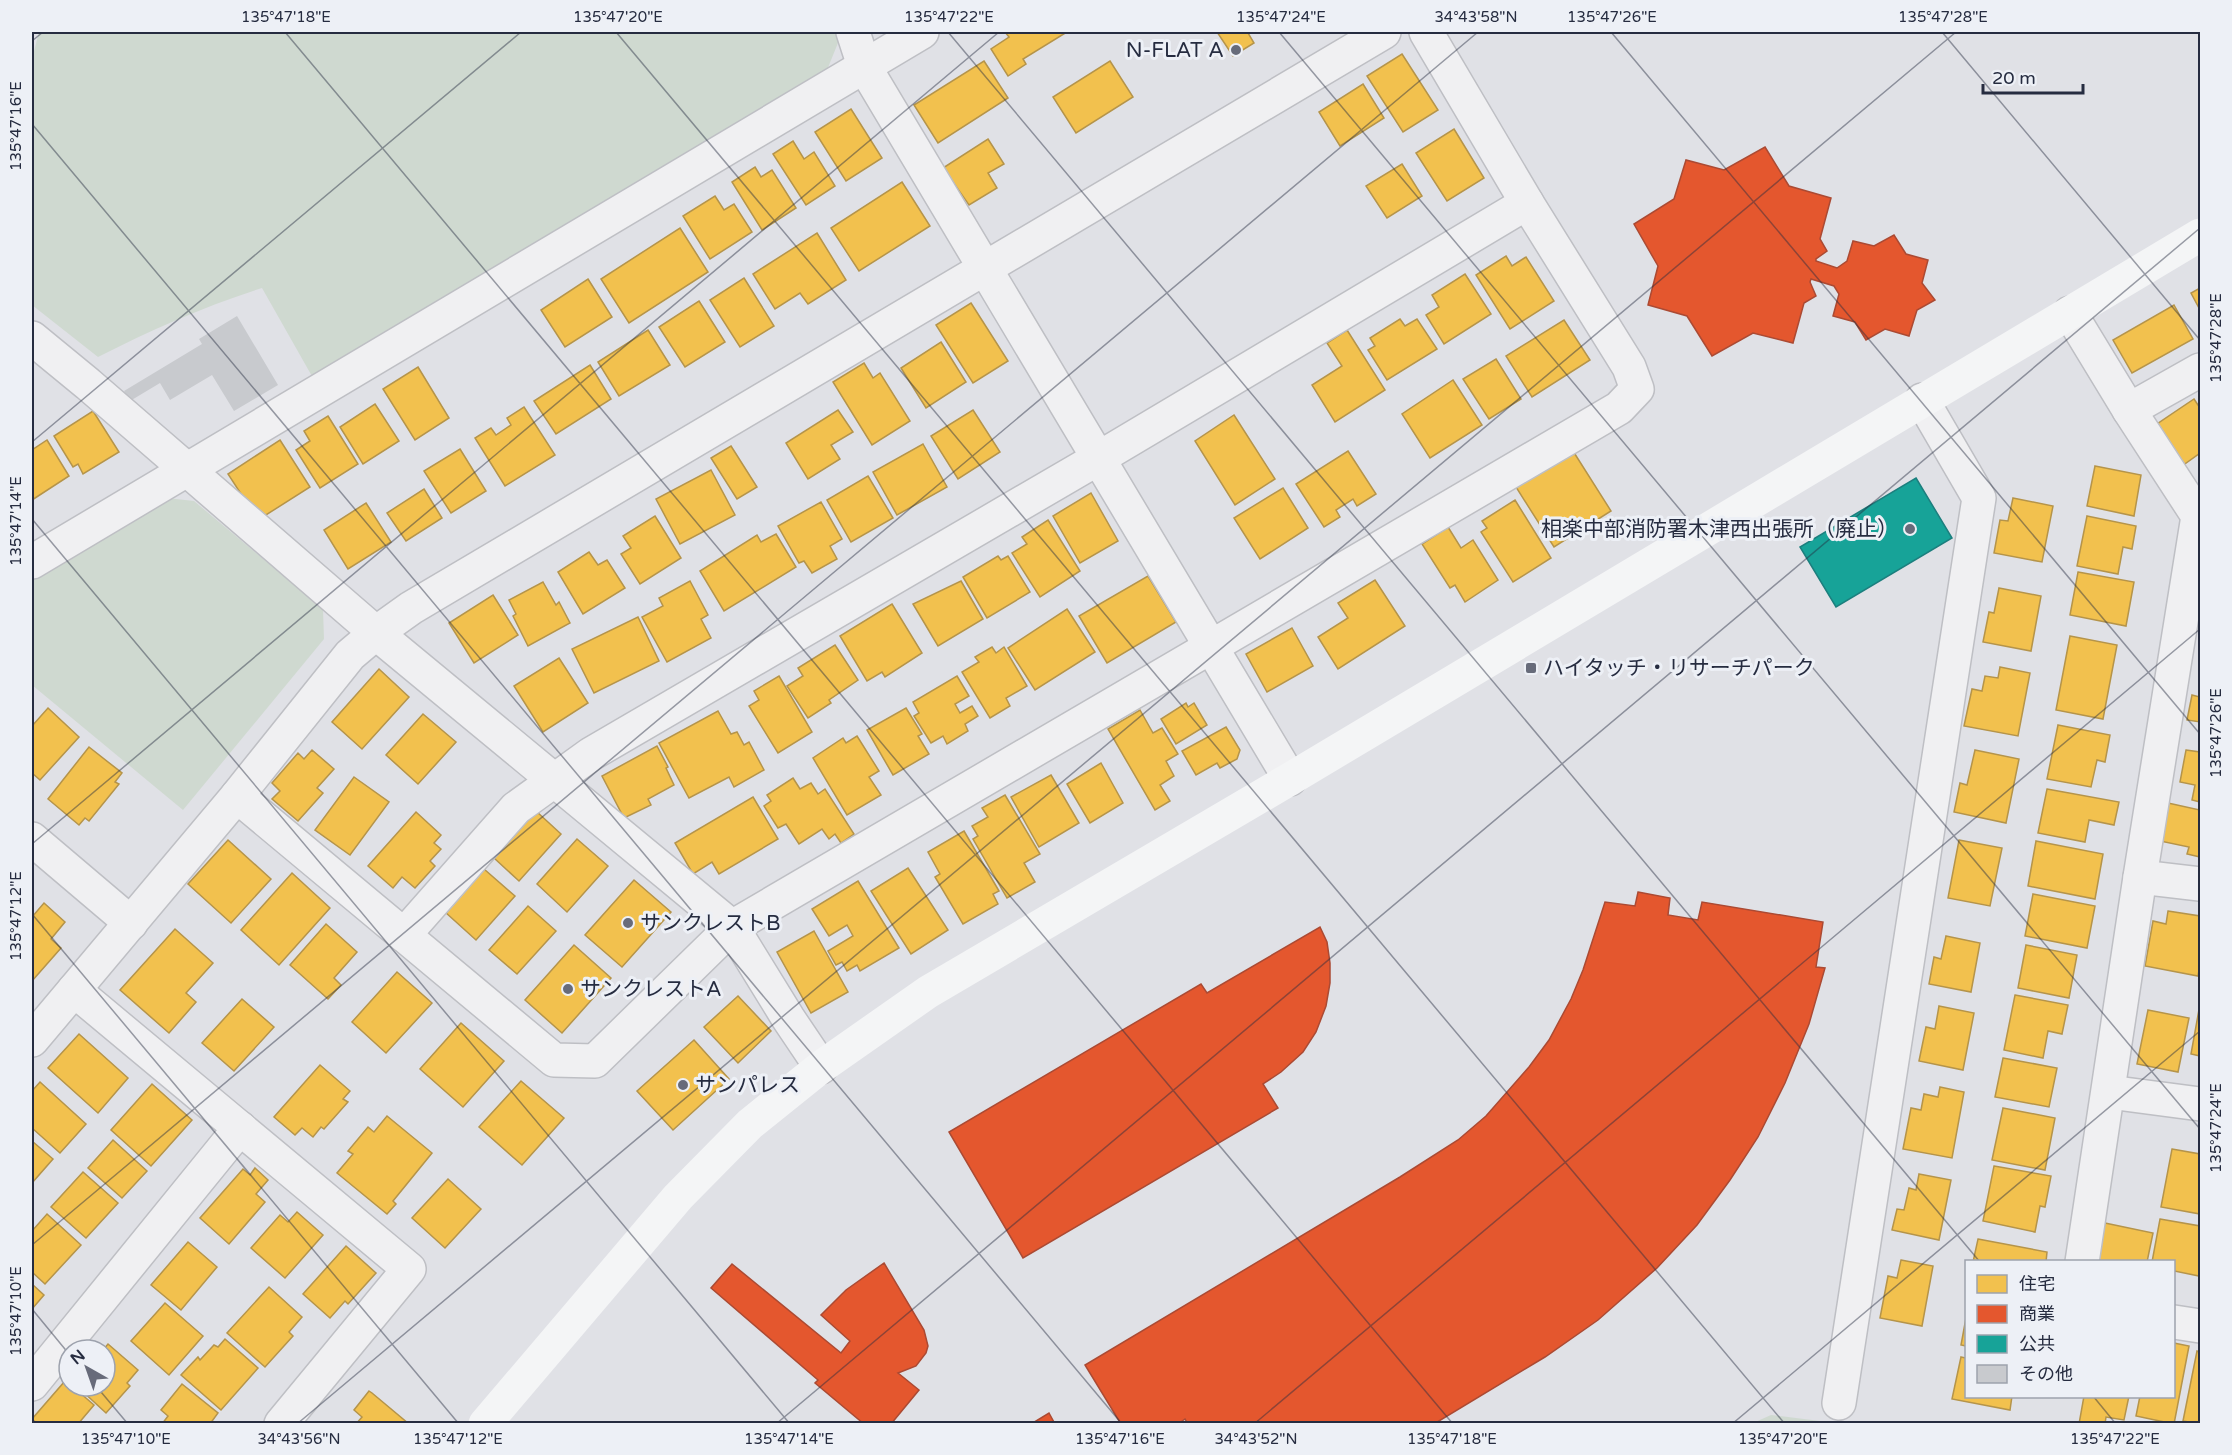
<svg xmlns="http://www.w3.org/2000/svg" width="2232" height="1455" font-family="'Varela Round','Noto Sans JP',sans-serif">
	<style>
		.green { fill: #cfd9d0 }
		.homes { fill: #f2c14e; stroke: #b5944a; stroke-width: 1.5 }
		.shops { fill: #e4572e; stroke: #ab4a33; stroke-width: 1.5 }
		.public { fill: #17a398; stroke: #1c7f7e; stroke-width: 1.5 }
		.building { fill: #c8cace }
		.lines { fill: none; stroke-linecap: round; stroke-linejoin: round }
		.street-casing { stroke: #bebfc4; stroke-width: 36 }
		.street { stroke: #f0f0f2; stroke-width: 33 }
		.secondary { stroke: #f4f5f6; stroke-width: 33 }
		.ticks { fill: none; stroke: #262c40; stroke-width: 1.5; stroke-opacity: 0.45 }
		.poi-dot { fill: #676b7a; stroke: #edf0f6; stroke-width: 2 }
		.labels { text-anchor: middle; stroke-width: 6; stroke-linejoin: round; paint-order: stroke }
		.poi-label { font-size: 21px; fill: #262c40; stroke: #edf0f6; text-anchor: start }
		.neatline { fill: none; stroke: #262c40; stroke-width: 2 }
		.ticks-label { font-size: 15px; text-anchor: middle; fill: #262c40 }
	</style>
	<rect width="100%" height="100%" fill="#e0e1e6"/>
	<g class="green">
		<path d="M39,32H838L840,38L827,70L313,378L262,288C205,306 151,330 98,357L32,305V59Z"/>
		<path d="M167,498L194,501L323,609L324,639L183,810L32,685V579Z"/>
		<path d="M1771,1415L1836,1423H1753Z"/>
	</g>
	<g class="homes">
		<path d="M1005,32H1067L1023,59L1026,64L1008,76L991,49L1009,37Z"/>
		<path d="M1217,32H1251L1248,33L1254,43L1233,56Z"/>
		<path d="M1402,54L1438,110L1403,132L1367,76Z"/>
		<path d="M984,61L1008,98L938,143L914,105Z"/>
		<path d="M1110,61L1133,97L1076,133L1053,97Z"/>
		<path d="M1363,84L1384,118L1340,146L1319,112Z"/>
		<path d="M851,109L882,158L846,181L815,132Z"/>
		<path d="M1454,129L1484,178L1447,201L1416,153Z"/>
		<path d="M988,139L1004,164L988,173L997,188L969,205L943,168Z"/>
		<path d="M793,141L804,159L814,152L835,186L806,205L773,154Z"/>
		<path d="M1402,164L1422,196L1387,218L1366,186Z"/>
		<path d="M755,167L761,177L772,170L796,208L762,230L732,182Z"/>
		<path d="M902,182L930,226L859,271L831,228Z"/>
		<path d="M715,196L724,210L734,204L752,232L710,259L683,216Z"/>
		<path d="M680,228L708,272L629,323L601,279Z"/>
		<path d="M817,233L846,280L808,304L800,293L775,309L753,274Z"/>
		<path d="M1506,256L1512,266L1526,257L1554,301L1510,329L1476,275Z"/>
		<path d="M1465,274L1491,314L1444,344L1426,315L1439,307L1432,295Z"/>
		<path d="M744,278L774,326L740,347L710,300Z"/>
		<path d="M588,279L612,317L565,347L541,310Z"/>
		<path d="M2200,288V310L2191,293Z"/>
		<path d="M699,301L725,342L685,367L659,327Z"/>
		<path d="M971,303L1008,361L973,383L936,325Z"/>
		<path d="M2174,305L2193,339L2132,373L2113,340Z"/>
		<path d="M1400,319L1405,326L1417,319L1437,349L1387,380L1368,350L1375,346L1370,338Z"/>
		<path d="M1564,320L1590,360L1532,397L1506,356Z"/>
		<path d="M648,330L670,365L619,396L598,362Z"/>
		<path d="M1347,330L1385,390L1335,422L1312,385L1342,366L1327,343Z"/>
		<path d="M941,342L966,382L926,408L901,368Z"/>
		<path d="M1496,359L1521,399L1489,419L1463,379Z"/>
		<path d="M864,363L873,378L880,373L910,421L872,445L833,382Z"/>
		<path d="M590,365L611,399L556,434L534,401Z"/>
		<path d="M418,367L449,418L415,440L383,389Z"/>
		<path d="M1453,380L1482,425L1430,458L1402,414Z"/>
		<path d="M2194,399L2200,408V453L2182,466L2154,426Z"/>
		<path d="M375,404L399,441L363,464L340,427Z"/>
		<path d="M524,407L555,455L505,486L475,438L491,428L496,435L511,425L507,418Z"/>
		<path d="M838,410L853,432L831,445L840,459L808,479L786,443Z"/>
		<path d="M973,410L1000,452L958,479L931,436Z"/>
		<path d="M93,411L119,452L83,474L78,464L73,467L54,436Z"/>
		<path d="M1234,415L1275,479L1235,505L1195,441Z"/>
		<path d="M328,416L358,464L320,488L296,450L310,441L304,431Z"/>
		<path d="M47,440L69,476L32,500V450Z"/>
		<path d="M280,440L310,487L258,520L228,474Z"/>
		<path d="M923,444L947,487L897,515L873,472Z"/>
		<path d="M731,446L757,487L737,499L711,458Z"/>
		<path d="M460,449L486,491L451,513L424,471Z"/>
		<path d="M1348,451L1376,494L1357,506L1353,499L1336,510L1340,517L1324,527L1296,484Z"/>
		<path d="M1573,451L1611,511L1554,547L1516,487Z"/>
		<path d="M2095,466L2141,475L2134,516L2087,506Z"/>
		<path d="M711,470L735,515L680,544L656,499Z"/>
		<path d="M868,476L893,518L851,542L827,500Z"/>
		<path d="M1283,488L1308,528L1260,559L1234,518Z"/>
		<path d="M424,489L442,518L406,541L387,513Z"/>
		<path d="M1091,493L1118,541L1080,563L1053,516Z"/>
		<path d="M2013,498L2053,506L2042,562L1994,553L2000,520L2008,521Z"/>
		<path d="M1515,500L1551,558L1513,582L1481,532L1487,528L1482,521Z"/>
		<path d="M821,502L842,539L830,546L837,559L812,573L804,561L799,563L778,526Z"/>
		<path d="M366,503L391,542L348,569L324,530Z"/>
		<path d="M655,516L681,558L640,584L621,554L631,548L623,536Z"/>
		<path d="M2087,516L2136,526L2132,549L2123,547L2118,574L2077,566Z"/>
		<path d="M1048,520L1080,571L1040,597L1012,553L1027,544L1022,537Z"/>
		<path d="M1448,527L1461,548L1473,540L1498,580L1465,602L1455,585L1450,588L1422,544Z"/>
		<path d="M776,534L796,567L724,611L700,571L757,535L761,542Z"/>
		<path d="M589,552L598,565L607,560L625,588L583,614L558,572Z"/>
		<path d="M998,556L1001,560L1008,556L1030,592L987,618L963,577Z"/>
		<path d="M2078,572L2134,582L2126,626L2070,615Z"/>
		<path d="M1148,576L1176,622L1107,663L1079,616Z"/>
		<path d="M1375,580L1405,626L1338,669L1318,637L1348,618L1338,603Z"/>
		<path d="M690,581L708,615L701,619L711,638L667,662L642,617L663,606L659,598Z"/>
		<path d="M961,581L983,619L938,646L913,604Z"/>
		<path d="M543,582L556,605L559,602L570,623L528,646L513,616L516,614L509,600Z"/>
		<path d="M1999,588L2041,596L2031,651L1983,642L1989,612L1994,613Z"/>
		<path d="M493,595L518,635L474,663L449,623Z"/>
		<path d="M892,604L922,653L885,677L882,672L867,681L840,636Z"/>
		<path d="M1067,609L1095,652L1035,690L1008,648Z"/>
		<path d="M638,617L659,661L594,693L572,649Z"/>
		<path d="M1292,628L1313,666L1267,692L1246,654Z"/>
		<path d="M2070,636L2117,645L2103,719L2056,710Z"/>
		<path d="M835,645L858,680L829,700L831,703L808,718L787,686L803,676L798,668Z"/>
		<path d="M992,647L996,653L1004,647L1027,686L1006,698L1010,706L990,718L962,672L979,662L975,657Z"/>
		<path d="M559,658L588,703L543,732L514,686Z"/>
		<path d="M2000,667L2030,673L2018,736L1964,726L1972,689L1982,691L1985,676L1998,678Z"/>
		<path d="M379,669L409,697L362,749L332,722Z"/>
		<path d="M779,676L812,732L778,753L749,706L759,700L754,691Z"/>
		<path d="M957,676L969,696L955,704L960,713L972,706L978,716L965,724L968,731L947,744L943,736L931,743L914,716L919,713L913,702Z"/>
		<path d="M2192,695L2200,697V722L2187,720Z"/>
		<path d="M1186,703L1188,707L1194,703L1207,725L1176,744L1161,719Z"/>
		<path d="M48,708L79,737L40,780L32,773V726Z"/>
		<path d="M906,708L922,734L918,736L929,754L893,775L867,730Z"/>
		<path d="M1140,710L1153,733L1162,728L1178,754L1166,761L1174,776L1160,785L1170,801L1155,810L1108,729Z"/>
		<path d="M718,711L731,734L737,732L744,745L749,742L764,770L734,787L729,777L689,798L659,743Z"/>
		<path d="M423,714L456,742L418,784L386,755Z"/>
		<path d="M2058,725L2110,735L2105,762L2097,760L2091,787L2047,779Z"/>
		<path d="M1226,727L1240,750L1237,759L1220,768L1217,763L1196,775L1182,751Z"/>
		<path d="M857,736L879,771L869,777L881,795L847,815L813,758L843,738L846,743Z"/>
		<path d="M657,746L668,767L666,768L674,785L648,799L651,805L624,818L602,776Z"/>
		<path d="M89,747L122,773L115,782L119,784L89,821L85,818L79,825L48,799Z"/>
		<path d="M312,750L334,769L317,788L323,793L298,821L272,799L280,791L272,783L298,753L304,759Z"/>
		<path d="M1975,750L2019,759L2006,823L1954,812L1960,783L1967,785Z"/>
		<path d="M2186,750L2200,752V802L2192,800L2195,785L2180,782Z"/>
		<path d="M1101,763L1123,803L1090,823L1067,784Z"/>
		<path d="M1051,775L1079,823L1039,847L1011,797Z"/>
		<path d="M354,777L389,802L350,855L315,830Z"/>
		<path d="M793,778L800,789L811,783L818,794L825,789L854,834L841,843L835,834L829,839L822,829L799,844L786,824L778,828L764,806L771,801L767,795Z"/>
		<path d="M2047,789L2119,802L2114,825L2089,820L2085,842L2038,833Z"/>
		<path d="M1005,795L1040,854L1024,863L1035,882L1007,898L973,839L978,836L972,826L988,817L982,808Z"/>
		<path d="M753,797L778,839L719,874L712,862L693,874L675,843Z"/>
		<path d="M2168,803L2200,810V857L2187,854L2189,847L2160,841Z"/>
		<path d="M536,811L561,834L519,881L494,858Z"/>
		<path d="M416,812L441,835L434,843L441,849L430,861L435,866L415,888L402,877L393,888L368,866Z"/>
		<path d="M964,831L999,891L993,894L998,904L963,924L935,877L940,874L928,852Z"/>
		<path d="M577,839L608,866L567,912L537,884Z"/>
		<path d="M228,840L271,879L231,923L188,884Z"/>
		<path d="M1959,840L2002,848L1990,906L1948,898Z"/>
		<path d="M2036,841L2103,854L2095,899L2028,886Z"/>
		<path d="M908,868L948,930L911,954L871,891Z"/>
		<path d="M484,869L515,896L476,940L445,912Z"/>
		<path d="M292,873L330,908L279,965L241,930Z"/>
		<path d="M634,880L671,912L622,967L585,935Z"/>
		<path d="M858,881L899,948L860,971L857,965L847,971L842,962L836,965L828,951L853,936L847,925L829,936L812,909Z"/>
		<path d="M2033,894L2095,906L2087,948L2025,936Z"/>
		<path d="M44,903L65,922L51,939L61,948L32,981V917Z"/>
		<path d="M528,906L556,931L517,974L489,950Z"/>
		<path d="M2168,911L2200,916V964L2198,976L2145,966L2153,921L2166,924Z"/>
		<path d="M326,924L357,952L334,978L341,985L328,999L290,965Z"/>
		<path d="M175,929L213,963L186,993L196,1002L169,1033L120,990Z"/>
		<path d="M814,931L848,992L811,1013L777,952Z"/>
		<path d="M1946,936L1980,943L1971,992L1929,984L1934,957L1941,959Z"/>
		<path d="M574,945L611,978L562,1033L525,1000Z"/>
		<path d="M2026,945L2077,955L2069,998L2018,988Z"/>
		<path d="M397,972L432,1003L386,1053L352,1022Z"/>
		<path d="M2015,995L2068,1005L2062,1034L2048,1031L2043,1058L2004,1050Z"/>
		<path d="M738,996L771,1031L738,1063L704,1027Z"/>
		<path d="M242,999L274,1027L234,1071L202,1043Z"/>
		<path d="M2200,1004V1056L2191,1054Z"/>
		<path d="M1939,1006L1974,1013L1963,1070L1919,1061L1926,1027L1935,1029Z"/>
		<path d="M2148,1010L2189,1018L2178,1072L2137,1064Z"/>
		<path d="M461,1023L504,1061L463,1107L420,1069Z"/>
		<path d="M79,1034L128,1078L98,1113L48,1068Z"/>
		<path d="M694,1040L729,1079L673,1130L637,1091Z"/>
		<path d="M2003,1058L2057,1068L2049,1107L1995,1097Z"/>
		<path d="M320,1065L350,1091L343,1099L348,1102L324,1129L321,1127L313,1137L302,1128L295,1135L274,1117Z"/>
		<path d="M521,1081L564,1118L522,1165L479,1127Z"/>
		<path d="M40,1082L86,1124L60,1153L32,1128V1091Z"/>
		<path d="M152,1084L192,1120L151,1166L111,1130Z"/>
		<path d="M1940,1087L1964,1092L1952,1158L1903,1149L1911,1108L1921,1110L1924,1094L1938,1097Z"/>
		<path d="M2003,1108L2055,1118L2045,1170L1992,1160Z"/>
		<path d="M387,1116L432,1153L393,1201L396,1204L387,1214L337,1173L353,1154L348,1151L368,1127L374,1132Z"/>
		<path d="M113,1140L147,1171L122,1198L88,1168Z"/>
		<path d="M32,1141L53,1159L32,1183Z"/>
		<path d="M2172,1149L2200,1154V1214L2161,1207Z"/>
		<path d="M1994,1166L2051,1176L2045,1207L2040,1206L2035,1232L1983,1221Z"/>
		<path d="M255,1168L268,1180L256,1194L265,1202L229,1244L200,1218L243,1169L250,1175Z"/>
		<path d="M83,1172L118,1203L86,1238L51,1207Z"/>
		<path d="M1919,1174L1951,1180L1939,1240L1892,1230L1897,1209L1904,1210L1909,1188L1916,1190Z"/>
		<path d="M448,1179L481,1209L445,1248L412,1218Z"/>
		<path d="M297,1212L323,1235L285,1278L251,1248L280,1215L288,1222Z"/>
		<path d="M47,1214L81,1245L45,1284L32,1272V1231Z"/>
		<path d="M2160,1219L2200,1226L2199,1276L2174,1271V1262H2152Z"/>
		<path d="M2105,1223L2153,1233L2147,1262H2097Z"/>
		<path d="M1978,1239L2047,1252L2046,1262H1973Z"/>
		<path d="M188,1242L217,1267L181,1310L151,1285Z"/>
		<path d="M346,1246L376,1273L348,1304L345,1301L330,1318L303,1294Z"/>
		<path d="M1901,1260L1933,1266L1922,1326L1880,1318L1888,1276L1897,1278Z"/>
		<path d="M32,1284L44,1295L32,1309Z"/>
		<path d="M269,1287L302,1317L289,1332L293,1336L265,1367L227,1333Z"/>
		<path d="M165,1303L203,1336L169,1375L131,1341Z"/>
		<path d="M1966,1318V1346L1961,1345Z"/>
		<path d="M225,1339L258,1368L221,1410L181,1375L198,1357L200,1360L214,1345L218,1347Z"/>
		<path d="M2174,1343L2189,1346L2174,1424L2136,1416L2140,1396H2174Z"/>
		<path d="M108,1344L138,1370L127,1383L130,1386L106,1413L80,1389L83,1386H105V1350H103Z"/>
		<path d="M2197,1351L2200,1352V1424L2183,1421Z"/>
		<path d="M1961,1357L1966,1358V1396H2012L2010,1410L1952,1399Z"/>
		<path d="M65,1381L69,1386H72L94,1405L78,1424H38L32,1419Z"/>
		<path d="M182,1384L218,1413L210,1424H162L168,1416L161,1410Z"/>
		<path d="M369,1391L372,1393L409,1424H356L362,1417L354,1410Z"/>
		<path d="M2084,1396H2129L2124,1420L2106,1417L2105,1424H2079Z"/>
	</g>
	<g class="shops">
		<path d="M1765,147L1789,186L1831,198L1820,239L1827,251L1816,259V261L1837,268L1847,261L1853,241L1874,246L1894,235L1906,254L1928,260L1922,283L1935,300L1917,310L1909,336L1885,329L1866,340L1855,322L1833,316L1839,294L1834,286L1811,279L1810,282L1816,296L1804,303L1793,343L1753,333L1712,356L1687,316L1648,305L1658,266L1634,224L1674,199L1686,160L1724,170Z"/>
		<path d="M1638,892L1670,898L1668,915L1698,920L1702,902L1823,922L1816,967L1825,968L1809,1024L1785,1083L1758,1137L1730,1180L1697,1225L1657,1268L1598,1320L1545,1357L1434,1424H1260L1258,1421L1254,1424H1188L1185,1419L1178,1424H1121L1085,1365L1400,1177L1458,1140L1486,1116L1529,1067L1549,1040L1571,999L1583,970L1605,902L1635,906Z"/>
		<path d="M1320,927L1327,942L1330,963V983L1326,1006L1316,1032L1303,1052L1281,1072L1263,1084L1278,1108L1023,1258L949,1132L1201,984L1207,993Z"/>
		<path d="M884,1263L924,1330L928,1346L926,1353L916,1366L898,1373L919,1390L891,1424H864L815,1383L818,1380L711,1288L732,1264L841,1353L850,1341L821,1315L846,1290Z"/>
		<path d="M1049,1413L1055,1424H1031Z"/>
	</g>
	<path class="public" d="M1916,478L1952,538L1836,607L1800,547Z"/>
	<path class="building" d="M237,316L278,385L234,411L212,375L170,400L160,383L130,401L124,391L202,344L199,339Z"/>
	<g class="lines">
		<defs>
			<g id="street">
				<path d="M853,32L864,66L1290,779"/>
				<path d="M2070,313L2129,410L2198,516L2140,877L2082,1262"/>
				<path d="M32,338L88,384L376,633L732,927L788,1018L821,1067"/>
				<path d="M2129,410L2200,370"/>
				<path d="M32,562L922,32"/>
				<path d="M237,796L554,1060L595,1061L732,927L1619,408L1637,389L1629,367L1527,203L1426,32"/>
				<path d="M32,839L131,923"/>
				<path d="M2140,877L2200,884"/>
				<path d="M404,935L516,808L591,754L1099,458L1527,203"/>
				<path d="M74,990L409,1269L281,1424"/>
				<path d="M32,1040L237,796L350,655L376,633L411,608L1384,32"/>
				<path d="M2109,1092L2200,1104"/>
				<path d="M2174,1322L2200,1326"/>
				<path d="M32,1384L240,1128"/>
				<path d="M1839,1403L1979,498L1922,400"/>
			</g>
		</defs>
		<use href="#street" class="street-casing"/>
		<use href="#street" class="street"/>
		<path class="secondary" d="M485,1424L678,1197L750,1124L821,1067L928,992L1290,779L2200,235"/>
	</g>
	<path class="ticks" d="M285,32L1453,1424M616,32L1785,1424M948,32L1980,1262M1279,32L2200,1129M1611,32L2200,734M1942,32L2200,340M32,41L43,32M32,124L1122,1424M32,442L521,32M32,519L790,1424M32,844L999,32M32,914L459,1424M32,1245L1478,32M32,1309L69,1354M96,1386L128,1424M2093,1396L2116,1424M297,1424L1956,32M776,1424L2200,228M1254,1424L2200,629M1732,1424L2200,1031"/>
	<g class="poi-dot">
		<circle cx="1236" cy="50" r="6"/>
		<circle cx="1910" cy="529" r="6"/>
		<rect x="1525" y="662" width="12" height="12" rx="3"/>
		<circle cx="628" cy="923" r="6"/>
		<circle cx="568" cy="989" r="6"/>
		<circle cx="683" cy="1085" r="6"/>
	</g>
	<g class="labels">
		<g class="poi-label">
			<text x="1224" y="57" text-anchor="end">N-FLAT A</text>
			<text x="1898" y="536" text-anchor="end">相楽中部消防署木津西出張所（廃止）</text>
			<text x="1543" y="675">ハイタッチ・リサーチパーク</text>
			<text x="640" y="930">サンクレストB</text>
			<text x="580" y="996">サンクレストA</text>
			<text x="695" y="1092">サンパレス</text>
		</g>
	</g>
	<rect width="2232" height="1455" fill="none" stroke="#edf0f6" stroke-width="66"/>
	<rect x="1965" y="1260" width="210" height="138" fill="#edf0f6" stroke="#9da2ad" stroke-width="1.5"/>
	<rect x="1977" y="1275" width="30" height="18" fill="#f2c14e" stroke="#9da2ad" stroke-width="1.5"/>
	<text x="2019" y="1290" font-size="18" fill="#262c40">住宅</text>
	<rect x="1977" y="1305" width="30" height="18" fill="#e4572e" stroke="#9da2ad" stroke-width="1.5"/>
	<text x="2019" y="1320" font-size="18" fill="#262c40">商業</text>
	<rect x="1977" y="1335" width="30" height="18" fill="#17a398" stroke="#9da2ad" stroke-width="1.5"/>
	<text x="2019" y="1350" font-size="18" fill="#262c40">公共</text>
	<rect x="1977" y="1365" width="30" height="18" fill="#c8cace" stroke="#9da2ad" stroke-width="1.5"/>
	<text x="2019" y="1380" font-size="18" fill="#262c40">その他</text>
	<g transform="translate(87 1368) rotate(320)"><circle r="28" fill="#edf0f6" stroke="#9da2ad" stroke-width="1.5"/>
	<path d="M0-4.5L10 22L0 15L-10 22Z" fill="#676b7a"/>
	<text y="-9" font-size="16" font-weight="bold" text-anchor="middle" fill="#262c40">N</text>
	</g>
	<path d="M1983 84v9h100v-9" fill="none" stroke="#262c40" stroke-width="3"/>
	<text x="1992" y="84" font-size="18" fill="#262c40" stroke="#edf0f6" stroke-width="4.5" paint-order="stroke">20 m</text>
	<rect x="33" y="33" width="2166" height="1389" class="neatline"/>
	<g class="ticks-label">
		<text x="286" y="22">135°47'18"E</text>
		<text x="618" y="22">135°47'20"E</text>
		<text x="949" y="22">135°47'22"E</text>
		<text x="1281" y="22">135°47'24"E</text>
		<text x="1476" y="22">34°43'58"N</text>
		<text x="1612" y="22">135°47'26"E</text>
		<text x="1943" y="22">135°47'28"E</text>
		<text transform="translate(16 126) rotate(-90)" y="5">135°47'16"E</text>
		<text transform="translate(2216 338) rotate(-90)" y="5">135°47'28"E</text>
		<text transform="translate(16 521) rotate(-90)" y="5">135°47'14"E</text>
		<text transform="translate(2216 733) rotate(-90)" y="5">135°47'26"E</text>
		<text transform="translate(16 916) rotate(-90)" y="5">135°47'12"E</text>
		<text transform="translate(2216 1128) rotate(-90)" y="5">135°47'24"E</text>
		<text transform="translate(16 1311) rotate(-90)" y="5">135°47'10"E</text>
		<text x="126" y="1444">135°47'10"E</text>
		<text x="299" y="1444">34°43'56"N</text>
		<text x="458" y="1444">135°47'12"E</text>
		<text x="789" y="1444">135°47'14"E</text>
		<text x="1120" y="1444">135°47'16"E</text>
		<text x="1256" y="1444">34°43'52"N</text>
		<text x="1452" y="1444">135°47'18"E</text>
		<text x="1783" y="1444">135°47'20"E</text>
		<text x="2115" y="1444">135°47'22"E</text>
	</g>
</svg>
